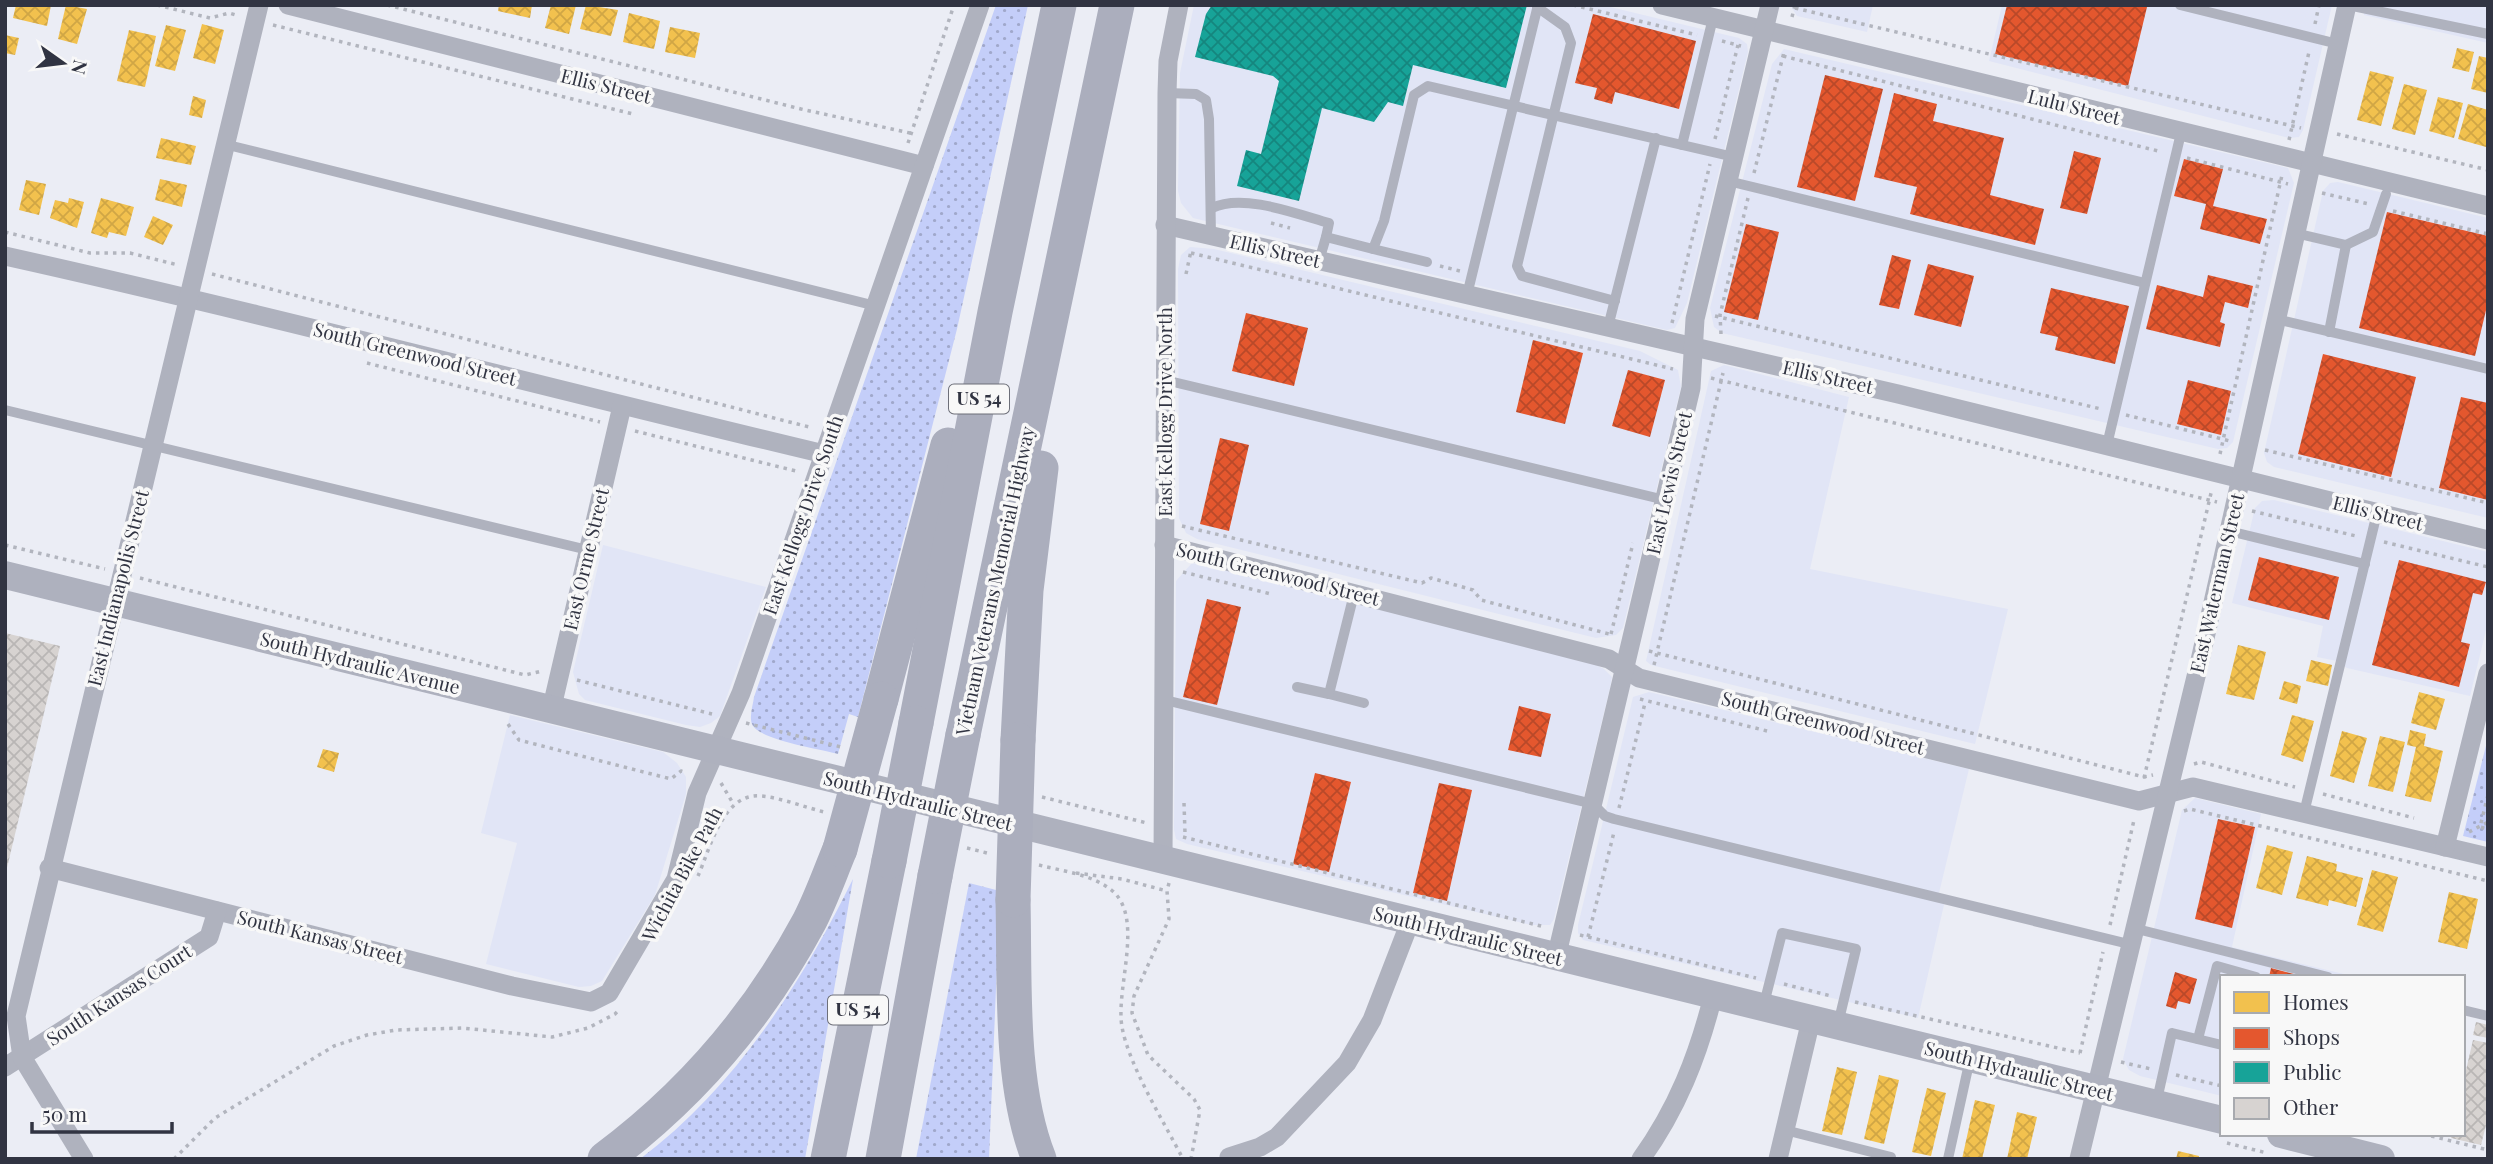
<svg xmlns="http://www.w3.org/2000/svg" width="2493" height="1164" font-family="'Playfair Display',serif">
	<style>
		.built { fill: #e1e5f6 }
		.grass { fill: url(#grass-dots) }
		.homes { fill: url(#homes-cross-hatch) }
		.shops { fill: url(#shops-cross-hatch) }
		.public { fill: url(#public-cross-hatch) }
		.building { fill: url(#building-cross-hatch) }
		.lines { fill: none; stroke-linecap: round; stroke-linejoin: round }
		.path { stroke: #b2b5be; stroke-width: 3.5; stroke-dasharray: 3.5 5; stroke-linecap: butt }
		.lane { stroke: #afb2be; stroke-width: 10 }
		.street { stroke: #afb2be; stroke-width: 19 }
		.secondary { stroke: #aeb1be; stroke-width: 28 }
		.highway { stroke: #abaebd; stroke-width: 35 }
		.highway-bridge { stroke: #abaebd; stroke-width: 35 }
		.labels { text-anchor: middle; stroke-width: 7; stroke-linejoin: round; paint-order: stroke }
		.shield { fill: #f8f8f8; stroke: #6d6f79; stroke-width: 2 }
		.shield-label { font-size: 18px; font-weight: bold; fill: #313442 }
		.street-label { font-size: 19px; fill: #313442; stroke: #f8f8f8 }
	</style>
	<defs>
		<pattern id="grass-dots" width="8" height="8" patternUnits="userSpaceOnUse" patternTransform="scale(1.75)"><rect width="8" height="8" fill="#c4cef9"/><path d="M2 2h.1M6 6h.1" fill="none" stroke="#a0a8cb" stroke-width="1.8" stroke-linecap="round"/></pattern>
		<pattern id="homes-cross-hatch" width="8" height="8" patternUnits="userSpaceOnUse" patternTransform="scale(1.75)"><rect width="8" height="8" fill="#f2c14e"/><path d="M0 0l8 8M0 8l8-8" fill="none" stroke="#d0a645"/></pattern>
		<pattern id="shops-cross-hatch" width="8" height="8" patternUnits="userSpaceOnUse" patternTransform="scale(1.75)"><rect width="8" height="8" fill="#e4572e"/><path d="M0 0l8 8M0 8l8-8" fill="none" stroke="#b94929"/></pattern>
		<pattern id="public-cross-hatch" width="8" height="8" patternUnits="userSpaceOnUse" patternTransform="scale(1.75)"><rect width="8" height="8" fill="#17a398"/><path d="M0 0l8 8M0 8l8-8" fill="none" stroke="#15867e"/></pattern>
		<pattern id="building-cross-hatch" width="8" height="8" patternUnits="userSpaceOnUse" patternTransform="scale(1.75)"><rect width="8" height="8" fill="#d7d3d1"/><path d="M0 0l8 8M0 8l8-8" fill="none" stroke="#b9b6b5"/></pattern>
	</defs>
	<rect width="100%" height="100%" fill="#ebedf5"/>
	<g class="built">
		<path d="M1194,5H1602L1739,38L1747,44L1748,52L1687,303L1675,328L1667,330L1193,218L1181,203L1178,191L1180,73Z"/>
		<path d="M1790,5H1873L1867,32L1797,16Z"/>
		<path d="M2002,5H2332L2303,130L2299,137L2289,138L1989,61Z"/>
		<path d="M2364,5H2488V43L2364,15Z"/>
		<path d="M1784,49L2288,168L2294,183L2233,442L2227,448L2218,449L1722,333L1714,327L1710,308L1772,64Z"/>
		<path d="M2338,182L2488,218V518L2274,467L2267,462L2264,453L2323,191L2330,183Z"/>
		<path d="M1190,247L1214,249L1640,351L1678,370L1681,387L1623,628L1616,635L1596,638L1197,539L1186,533L1179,518L1178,269L1181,255Z"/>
		<path d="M1724,365L1849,397L1810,569L2008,609L1975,744L1651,665L1646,661L1711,371Z"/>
		<path d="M2274,500L2488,552V622L2470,696L2347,668L2337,661L2317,657L2323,626L2232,603L2255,508L2262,501Z"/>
		<path d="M603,545L766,587L720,716L711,723L700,727L686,725L585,700L579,694L573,672Z"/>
		<path d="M1201,563L1585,659L1604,669L1612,677L1610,688L1554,919L1550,925H1531L1187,844L1176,839L1174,830L1176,581L1191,564Z"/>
		<path d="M1649,692L1969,769L1939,893L1946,896L1918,1018L1583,940L1578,933V925L1633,697Z"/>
		<path d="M510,715L663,752L677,763L686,777V794L655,895L602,981L591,986L579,987L486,964L517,843L481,833Z"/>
		<path d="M2195,798L2261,814L2232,947L2356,977H2222V1096L2140,1076L2129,1070L2123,1059L2182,810Z"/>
	</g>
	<g class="grass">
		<path d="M996,5H1028L957,329L858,717L849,714L838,754C821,749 758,740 752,724C749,716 753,705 754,697Z"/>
		<path d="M2488,738V842L2463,836Z"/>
		<path d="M853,879L805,1159H640C735,1088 801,984 853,879Z"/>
		<path d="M969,883L1000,891L989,1159H916Z"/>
	</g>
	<g class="homes">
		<path d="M16,5H51L47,26L13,18Z"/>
		<path d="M66,5L87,9L77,44L58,39Z"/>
		<path d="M499,5H532L530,18L498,11Z"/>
		<path d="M551,5H576L569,34L545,28Z"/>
		<path d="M586,5L618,10L611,36L580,29Z"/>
		<path d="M629,13L660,21L654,49L623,42Z"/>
		<path d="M202,24L224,30L215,64L193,58Z"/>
		<path d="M166,25L186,30L175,71L155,66Z"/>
		<path d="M670,27L700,33L695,58L665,52Z"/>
		<path d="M129,30L156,36L145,87L117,81Z"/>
		<path d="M5,35L19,38L15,55L5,53Z"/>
		<path d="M2457,48L2474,52L2469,72L2452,68Z"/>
		<path d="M2479,56L2488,58V93L2471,89Z"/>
		<path d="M2370,71L2394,77L2381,126L2357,120Z"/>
		<path d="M2404,84L2427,90L2415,135L2392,129Z"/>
		<path d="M193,96L206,100L202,118L189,115Z"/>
		<path d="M2438,97L2463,103L2454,138L2429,131Z"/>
		<path d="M2468,104L2488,110L2486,147L2458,139Z"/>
		<path d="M161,138L196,146L191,165L156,158Z"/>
		<path d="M160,179L187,185L182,207L155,200Z"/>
		<path d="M26,180L46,184L39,215L19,210Z"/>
		<path d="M69,198L84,202L77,228L50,218L55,200L68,203Z"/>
		<path d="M101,198L134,207L126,236L109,232L107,238L91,233Z"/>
		<path d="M153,216L173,225L163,245L144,237Z"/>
		<path d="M2238,645L2266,652L2254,700L2226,694Z"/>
		<path d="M2311,660L2332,665L2328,686L2306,681Z"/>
		<path d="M2284,681L2301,686L2297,704L2279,699Z"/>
		<path d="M2419,692L2445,699L2436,730L2411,723Z"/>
		<path d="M2292,715L2314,721L2303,762L2281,755Z"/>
		<path d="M2410,730L2426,734L2424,746L2443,751L2431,802L2405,796L2416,747L2407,745Z"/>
		<path d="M2342,731L2367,738L2354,783L2330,776Z"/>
		<path d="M2380,736L2405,742L2393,792L2368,786Z"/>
		<path d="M323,749L339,753L334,772L317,767Z"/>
		<path d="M2267,845L2293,852L2282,895L2256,888Z"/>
		<path d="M2307,856L2337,864L2336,871L2363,878L2356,907L2329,900L2328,906L2296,898Z"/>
		<path d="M2372,870L2398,877L2383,932L2357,925Z"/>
		<path d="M2449,892L2478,899L2467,949L2438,942Z"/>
		<path d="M1837,1067L1857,1072L1842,1135L1822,1131Z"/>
		<path d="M1879,1075L1899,1080L1884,1144L1864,1139Z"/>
		<path d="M1927,1088L1946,1093L1931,1156L1912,1152Z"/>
		<path d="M1975,1100L1995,1105L1982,1159H1962Z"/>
		<path d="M2017,1112L2037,1117L2027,1159H2007Z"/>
		<path d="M2178,1151L2199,1156V1159H2176Z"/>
	</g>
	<g class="shops">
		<path d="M2007,5L2147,7L2128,86L1995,54Z"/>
		<path d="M1593,14L1696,41L1679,109L1615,92L1612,104L1594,99L1597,88L1575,83Z"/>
		<path d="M1825,75L1883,89L1855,201L1797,187Z"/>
		<path d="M1894,93L1937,104L1933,121L2004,138L1990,195L2044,209L2035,245L1910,214L1917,187L1874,177Z"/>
		<path d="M2074,151L2101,158L2087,214L2060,208Z"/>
		<path d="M2184,159L2223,169L2213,206L2267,219L2260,244L2200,229L2206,204L2174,196Z"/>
		<path d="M2387,212L2488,236V302L2475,356L2359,328Z"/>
		<path d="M1746,224L1779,232L1758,320L1724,312Z"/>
		<path d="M1892,255L1911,260L1899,309L1879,305Z"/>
		<path d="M1928,264L1974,276L1961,327L1914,315Z"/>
		<path d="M2208,275L2253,286L2248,308L2225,302L2220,322L2225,324L2220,347L2146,329L2157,285L2203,297Z"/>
		<path d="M2051,288L2129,306L2115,364L2055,350L2058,337L2040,333Z"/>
		<path d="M1246,313L1308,328L1294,386L1232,371Z"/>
		<path d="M1533,340L1583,353L1565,424L1516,412Z"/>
		<path d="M2323,354L2416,377L2391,477L2298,454Z"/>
		<path d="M1628,370L1665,380L1650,437L1612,426Z"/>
		<path d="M2188,380L2231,391L2221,435L2177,424Z"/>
		<path d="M2461,397L2488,403V500L2439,488Z"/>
		<path d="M1220,438L1249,445L1229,531L1200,524Z"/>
		<path d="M2259,557L2339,577L2329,620L2248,600Z"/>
		<path d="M2399,560L2486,582L2482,595L2473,593L2461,642L2470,644L2459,687L2372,665Z"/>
		<path d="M1207,599L1241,607L1217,705L1183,697Z"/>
		<path d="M1519,706L1551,714L1541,757L1508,750Z"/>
		<path d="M1315,773L1351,782L1329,872L1293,864Z"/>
		<path d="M1439,783L1472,790L1447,901L1413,893Z"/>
		<path d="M2218,819L2255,827L2232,928L2195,919Z"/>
		<path d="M2271,968L2294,974L2293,977H2269Z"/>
		<path d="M2175,972L2197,979L2190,1004L2178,1001L2176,1009L2166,1006Z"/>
	</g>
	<path class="public" d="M1212,5L1245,7L1527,5L1506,88L1413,65L1403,106L1388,102L1374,122L1322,108L1299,201L1237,186L1246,150L1261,154L1279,81L1273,76L1195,57L1206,14Z"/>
	<g class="building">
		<path d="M5,633L60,646L6,872H5Z"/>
		<path d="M2476,1022L2488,1025V1038L2473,1035Z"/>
		<path d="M2473,1040L2488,1043V1117L2481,1145L2451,1138V1134H2463V1083Z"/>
	</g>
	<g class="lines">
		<g class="path">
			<path d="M157,5L210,18L229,13L239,16"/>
			<path d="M387,5L801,109L910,133"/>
			<path d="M1573,5L1697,35"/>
			<path d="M1795,8L2301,128"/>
			<path d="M1792,17L1795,5"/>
			<path d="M2315,24L2319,5"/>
			<path d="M273,25L633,114"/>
			<path d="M1722,41L1741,46"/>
			<path d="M1783,56L2162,152"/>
			<path d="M2337,134L2488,170"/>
			<path d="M1715,139L1738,45"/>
			<path d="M2289,140L2309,52"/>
			<path d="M908,143L954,5"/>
			<path d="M2187,158L2288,184"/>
			<path d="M1754,173L1784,52"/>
			<path d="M2322,193L2369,204"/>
			<path d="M2393,211L2488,234"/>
			<path d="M1271,223L1290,228"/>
			<path d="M5,232L90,253H130L178,265"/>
			<path d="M1191,253L1673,369"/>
			<path d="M1440,266L1460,271"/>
			<path d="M212,274L813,428"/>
			<path d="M1186,274L1191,251"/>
			<path d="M1715,316L2101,409"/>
			<path d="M1672,323L1710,164"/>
			<path d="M1721,334L1720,315L1748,198"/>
			<path d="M367,363L600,422"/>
			<path d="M1711,378L2217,502"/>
			<path d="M2126,415L2230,441"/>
			<path d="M635,431L796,471"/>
			<path d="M2265,450L2488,503"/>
			<path d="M2220,454L2282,175"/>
			<path d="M2252,511L2356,536"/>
			<path d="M1182,526L1422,583L1431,578L1473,590L1481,600L1613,635"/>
			<path d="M2384,542L2488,567"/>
			<path d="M5,545L105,569"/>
			<path d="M1183,572L1271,594"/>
			<path d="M140,578L525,675L542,671"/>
			<path d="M1611,634L1633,543"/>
			<path d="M1649,651L2144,777L2153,775"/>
			<path d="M1654,665L1723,373"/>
			<path d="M577,680L712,714"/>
			<path d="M1640,699L1771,732"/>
			<path d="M746,723L841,747"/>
			<path d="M508,724L519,740L671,779L681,771L687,773"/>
			<path d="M2194,764L2201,762L2295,787"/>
			<path d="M2144,778L2212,489"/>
			<path d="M721,783L734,805"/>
			<path d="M2323,794L2414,818"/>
			<path d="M2488,795L2480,827L2488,829"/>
			<path d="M1042,797L1147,823"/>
			<path d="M1184,803L1185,833"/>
			<path d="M1619,808L1645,703"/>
			<path d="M2184,811L2190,809L2488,881"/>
			<path d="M2469,832L2488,822"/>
			<path d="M1183,837L1545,927"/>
			<path d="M967,848L987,853"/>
			<path d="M1039,865C1062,871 1090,874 1110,889C1146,915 1115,988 1122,1027C1129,1066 1164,1122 1183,1159"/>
			<path d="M1076,873L1122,879L1167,891"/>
			<path d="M698,876C710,849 723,792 761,796C782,798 804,807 824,812"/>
			<path d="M1169,883L1167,891L1169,919L1134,996L1132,1013L1148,1055L1194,1099L1200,1110L1191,1159"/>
			<path d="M2110,925L2134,820"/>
			<path d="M1580,935L1756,978"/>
			<path d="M1588,937L1614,832"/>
			<path d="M1784,984L1831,996"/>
			<path d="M1855,1002L2080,1053"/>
			<path d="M2080,1053L2103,952"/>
			<path d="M2121,1062L2151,1069"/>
			<path d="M2176,1075L2222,1086"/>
			<path d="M2423,1134L2488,1150"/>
			<path d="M2227,1143L2267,1153"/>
			<path d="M174,1159L215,1118L334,1046L367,1035L396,1030L462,1028L552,1037L588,1028L615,1014L620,1009"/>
		</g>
		<g class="lane">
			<path d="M2180,5L2338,44"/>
			<path d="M2348,5L2488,34"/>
			<path d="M1537,7L1565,27L1571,43L1517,266L1522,276L1615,301"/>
			<path d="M1167,93L1196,94L1206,100L1209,119L1211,236"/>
			<path d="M224,144L876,306"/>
			<path d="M1682,145L1713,18"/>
			<path d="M1728,181L2145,283"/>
			<path d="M1212,208C1243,193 1297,214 1329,223L1326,237"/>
			<path d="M2295,233L2346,245L2329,332"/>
			<path d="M2346,245L2373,232L2386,194"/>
			<path d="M1373,249L1427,262"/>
			<path d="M1319,261L1326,237L1373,249L1384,221L1414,95L1428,86L1734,157"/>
			<path d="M1467,295L1538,5"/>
			<path d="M2276,319L2488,369"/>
			<path d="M1608,327L1656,138"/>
			<path d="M1165,380L1665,500"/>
			<path d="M5,410L588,550"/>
			<path d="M2107,445L2181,133"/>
			<path d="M2229,531L2365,564"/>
			<path d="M1354,594L1329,694L1364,703"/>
			<path d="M1297,687L1329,694"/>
			<path d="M1165,700L1593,804L1605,816L1614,819L2133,945"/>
			<path d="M2304,813L2377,513"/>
			<path d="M2137,929L2328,977"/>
			<path d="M1764,1004L1782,933L1856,949L1838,1024"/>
			<path d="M2463,1010L2488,1016"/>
			<path d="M2198,1039L2217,966L2256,977"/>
			<path d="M2157,1100L2172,1033L2222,1045"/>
			<path d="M1785,1130L1891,1157"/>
			<path d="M1948,1159L1970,1059"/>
		</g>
		<g class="street">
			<path d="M288,5L924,166"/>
			<path d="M1662,5L2488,206"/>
			<path d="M1165,225L1898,394L2488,540"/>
			<path d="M5,256C279,317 551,389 824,454"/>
			<path d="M1164,545L1609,659L1639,678L2139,801L2193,787L2488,857"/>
			<path d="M551,711L622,406"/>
			<path d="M2445,847L2488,673"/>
			<path d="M1163,861L1167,93L1168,61L1179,5"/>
			<path d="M49,868L512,986L591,1002L609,993L676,879L697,793L741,693L980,5"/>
			<path d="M1556,958L1691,388L1695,319L1770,5"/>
			<path d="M5,1067L209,937L217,911"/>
			<path d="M1229,1157L1260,1147L1277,1137L1347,1063L1372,1020L1410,922"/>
			<path d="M84,1159L22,1057L16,1016L259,5"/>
			<path d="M1641,1159C1677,1109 1698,1056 1713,996"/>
			<path d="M1778,1159L1811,1020"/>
			<path d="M2079,1159L2201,656L2347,5"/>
		</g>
		<g class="secondary">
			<path d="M5,575L2222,1120"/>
			<path d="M2281,1134L2381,1159"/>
		</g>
		<g class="highway">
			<path d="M881,699L948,445"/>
			<path d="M916,723L995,312L1059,5"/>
			<path d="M963,735L1117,5"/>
			<path d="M1018,740L1026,590L1041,468"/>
			<path d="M1013,900C1015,980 1009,1084 1039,1159"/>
			<path d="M605,1159C691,1095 758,1017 809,922C821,899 830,873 840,849"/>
			<path d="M828,1159L889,861"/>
			<path d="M883,1159L935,876"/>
		</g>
		<g class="highway-bridge">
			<path d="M840,849L881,699"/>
			<path d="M889,861L916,723"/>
			<path d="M935,876L963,735"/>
			<path d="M1013,900L1018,740"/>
		</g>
	</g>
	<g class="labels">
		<g class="shield">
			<rect x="949" y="384.5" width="60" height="29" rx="5"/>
			<rect x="828" y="995.5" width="60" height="29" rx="5"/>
		</g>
		<g class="shield-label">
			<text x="979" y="405">US 54</text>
			<text x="858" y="1016">US 54</text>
		</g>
		<g class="street-label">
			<text transform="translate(606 86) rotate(14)" y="7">Ellis Street</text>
			<text transform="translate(2074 107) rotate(14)" y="7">Lulu Street</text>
			<text transform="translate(1275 251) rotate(13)" y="7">Ellis Street</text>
			<text transform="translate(415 354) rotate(14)" y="7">South Greenwood Street</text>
			<text transform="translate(1828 377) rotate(13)" y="7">Ellis Street</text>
			<text transform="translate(1165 412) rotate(-90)" y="7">East Kellogg Drive North</text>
			<text transform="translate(1669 483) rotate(-77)" y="7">East Lewis Street</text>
			<text transform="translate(2378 513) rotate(14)" y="7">Ellis Street</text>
			<text transform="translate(803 515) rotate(-71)" y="7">East Kellogg Drive South</text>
			<text transform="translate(586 559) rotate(-77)" y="7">East Orme Street</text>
			<text transform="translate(1278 574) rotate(14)" y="7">South Greenwood Street</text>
			<text transform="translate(995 581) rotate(-78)" y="7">Vietnam Veterans Memorial Highway</text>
			<text transform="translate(2217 583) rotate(-77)" y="7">East Waterman Street</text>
			<text transform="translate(118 588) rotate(-76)" y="7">East Indianapolis Street</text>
			<text transform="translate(360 663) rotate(14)" y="7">South Hydraulic Avenue</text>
			<text transform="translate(1823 723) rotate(14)" y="7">South Greenwood Street</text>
			<text transform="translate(918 801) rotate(14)" y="7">South Hydraulic Street</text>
			<text transform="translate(682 874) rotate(-62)" y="7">Wichita Bike Path</text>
			<text transform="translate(1468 936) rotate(14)" y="7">South Hydraulic Street</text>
			<text transform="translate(320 937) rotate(14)" y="7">South Kansas Street</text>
			<text transform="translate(119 995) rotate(-33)" y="7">South Kansas Court</text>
			<text transform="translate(2019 1071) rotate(14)" y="7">South Hydraulic Street</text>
		</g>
	</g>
	<rect width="2493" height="1164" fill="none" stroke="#313442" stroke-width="14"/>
	<rect x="2220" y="975" width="245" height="161" fill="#f8f8f8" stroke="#a8aaaf" stroke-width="2"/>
	<rect x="2234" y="992" width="35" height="21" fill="#f2c14e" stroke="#a8aaaf" stroke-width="2"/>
	<text x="2283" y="1010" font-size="21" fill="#313442">Homes</text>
	<rect x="2234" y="1028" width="35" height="21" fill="#e4572e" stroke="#a8aaaf" stroke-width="2"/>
	<text x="2283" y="1045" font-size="21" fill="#313442">Shops</text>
	<rect x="2234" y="1062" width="35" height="21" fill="#17a398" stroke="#a8aaaf" stroke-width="2"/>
	<text x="2283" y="1080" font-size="21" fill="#313442">Public</text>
	<rect x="2234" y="1098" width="35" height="21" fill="#d7d3d1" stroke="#a8aaaf" stroke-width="2"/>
	<text x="2283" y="1115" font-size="21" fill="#313442">Other</text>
	<g transform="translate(63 63) rotate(104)" stroke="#f8f8f8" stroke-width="5" paint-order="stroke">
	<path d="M0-5L12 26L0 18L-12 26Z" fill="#313442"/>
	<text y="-10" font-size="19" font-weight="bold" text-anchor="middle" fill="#313442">N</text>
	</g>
	<path d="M32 1122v10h140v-10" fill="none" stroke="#313442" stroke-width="3.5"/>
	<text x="42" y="1122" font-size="21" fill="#313442" stroke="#f8f8f8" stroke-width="5" paint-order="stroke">50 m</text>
</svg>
